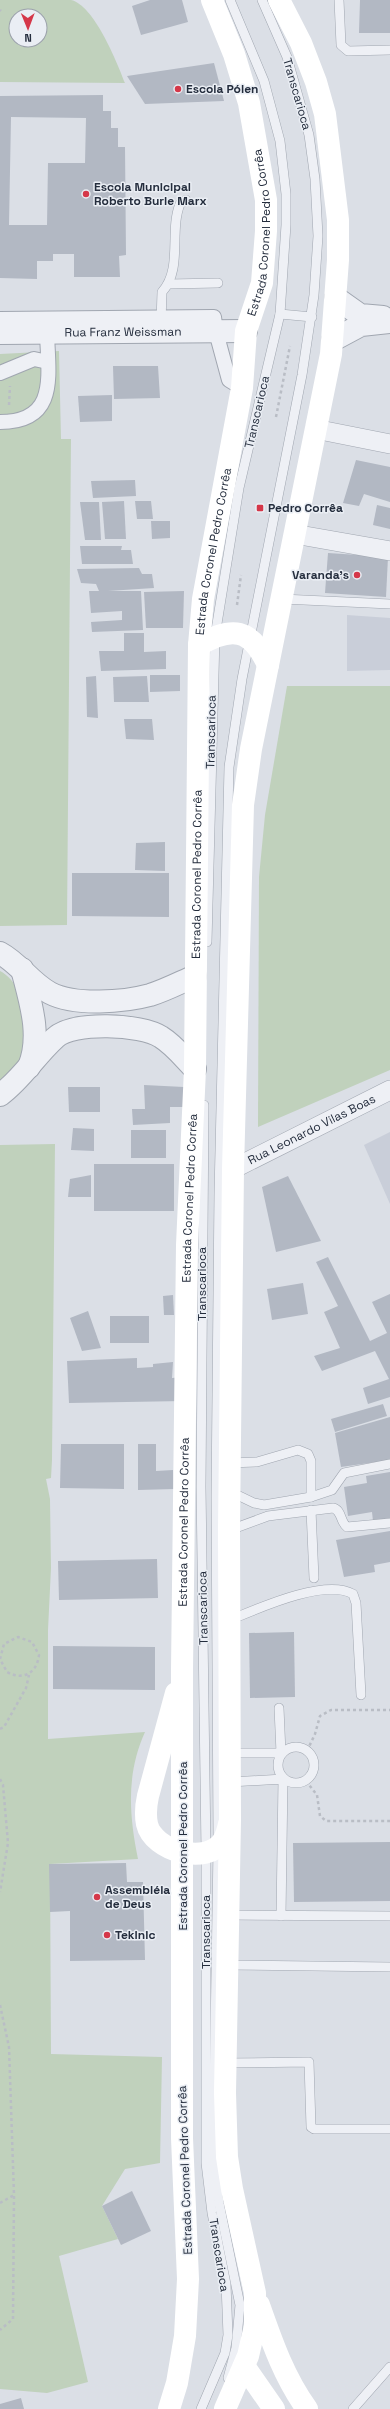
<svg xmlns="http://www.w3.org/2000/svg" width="390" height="2409" font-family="'Space Grotesk',sans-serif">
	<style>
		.built { fill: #c9ced9 }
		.green { fill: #c0d1bc; fill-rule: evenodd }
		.building { fill: #b2b8c3; fill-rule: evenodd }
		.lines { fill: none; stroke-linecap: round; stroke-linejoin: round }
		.service-casing { stroke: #a0a6b0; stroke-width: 10 }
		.pedestrian-casing { stroke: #a0a6b0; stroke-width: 16 }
		.minor-casing { stroke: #a0a6b0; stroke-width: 20 }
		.tertiary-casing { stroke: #a0a6b0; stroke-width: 24 }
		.path { stroke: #b9bdc5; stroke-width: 2.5; stroke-dasharray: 3 3; stroke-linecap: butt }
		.service { stroke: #eef0f5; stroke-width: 9 }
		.pedestrian { stroke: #eef0f5; stroke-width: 14 }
		.minor { stroke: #eef0f5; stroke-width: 19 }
		.tertiary { stroke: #eef0f5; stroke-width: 22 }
		.secondary { stroke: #fff; stroke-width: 22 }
		.poi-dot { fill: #d53749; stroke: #eaeef4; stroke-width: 1.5 }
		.labels { text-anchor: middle; stroke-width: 3; stroke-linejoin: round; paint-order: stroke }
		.poi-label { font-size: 12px; font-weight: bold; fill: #242d3d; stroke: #eaeef4; text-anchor: start }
		.street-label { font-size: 12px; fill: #242d3d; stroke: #eaeef4 }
	</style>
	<rect width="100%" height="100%" fill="#dbdfe6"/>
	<g class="built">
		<path d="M347,615L390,618V670L347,671Z"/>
		<path d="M390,1132V1204L364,1145Z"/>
	</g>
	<g class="green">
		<path d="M0,0C17,0 56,0 71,0C94,5 117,62 125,83L0,82ZM16,16H40V40H16Z"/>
		<path d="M59,351L61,439H71L67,925L0,926V354Z"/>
		<path d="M287,686H390V1070L258,1127L259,877L265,815Z"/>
		<path d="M0,971C29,986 31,1041 17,1067C14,1074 5,1080 0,1085Z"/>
		<path d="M55,1144L52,1460L51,1478L46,1479L50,1499L51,1568L48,1630V1739L145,1732C126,1774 129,1815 138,1859L50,1864L51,2054L162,2057L160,2163L125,2169L102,2206L118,2239L59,2256L88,2382L47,2393L0,2389V1145Z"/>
	</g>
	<g class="building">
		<path d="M150,0H182L188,22L141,35L132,6Z"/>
		<path d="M360,0H390V33H359Z"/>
		<path d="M214,63L224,101L145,104L127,76Z"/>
		<path d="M103,95V111H111V128H118V147H125L126,255L119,256L120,277H74V254H53V261H37V279L0,278V96ZM11,117L86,118L85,163H48L47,225H9Z"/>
		<path d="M113,366H158L160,398L114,399Z"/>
		<path d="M112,395V421L80,422L78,396Z"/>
		<path d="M356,460L390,467V502L364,494L359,506L343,503Z"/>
		<path d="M135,480L136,496L93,498L91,481Z"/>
		<path d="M124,501L126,539H105L102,502Z"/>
		<path d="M135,501H151L153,519H137Z"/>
		<path d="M80,502H99L101,540H85Z"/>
		<path d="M377,505L390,508V529L373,525Z"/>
		<path d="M151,521H170V538L152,539Z"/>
		<path d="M80,546H122L121,550H131L133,564H82Z"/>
		<path d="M328,553L388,557L386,597L325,593Z"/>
		<path d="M139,568L142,574H152L154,588L108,591H141L143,630L92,632L91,622L122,620V611L91,613L89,591H99L96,584L81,583L77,569Z"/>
		<path d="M184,591L183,628H146L144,592Z"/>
		<path d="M124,633H144V652L166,651V669L101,671L99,651H124Z"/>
		<path d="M150,675H180V691L150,692Z"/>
		<path d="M96,676L98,718L87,717L86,677Z"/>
		<path d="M147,676L149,702H114L113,677Z"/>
		<path d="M124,719H152L154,740L126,739Z"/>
		<path d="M165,842V871L135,870L136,843Z"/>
		<path d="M72,873H169V917L72,916Z"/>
		<path d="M144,1085L184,1087V1107H170V1123L133,1125L132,1109H145Z"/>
		<path d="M68,1087H100V1112H69Z"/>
		<path d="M73,1128L94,1129V1151L71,1150Z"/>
		<rect x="131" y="1130" width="35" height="28"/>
		<rect x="94" y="1164" width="80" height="47"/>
		<path d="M91,1175V1197H68L70,1179Z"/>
		<path d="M288,1176L321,1241L276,1252L262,1187Z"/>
		<path d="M328,1257L370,1341L387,1333L372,1302L390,1294V1397L368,1404L363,1388L389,1379L375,1351L322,1371L314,1356L340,1348L324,1312L338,1306L316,1262Z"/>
		<path d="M303,1283L308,1314L272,1320L267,1289Z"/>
		<path d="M173,1295L174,1315H164L163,1296Z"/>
		<path d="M88,1311L101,1348L82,1351L70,1318Z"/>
		<rect x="110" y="1316" width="39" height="27"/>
		<path d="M137,1358V1368L153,1367V1364L173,1362L172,1378L183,1377L184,1401L69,1403L67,1361Z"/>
		<path d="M383,1404L387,1416L335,1432L331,1419Z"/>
		<path d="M390,1417V1460L341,1467L335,1433Z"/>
		<path d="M61,1444H124V1489L60,1488Z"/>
		<path d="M138,1444H156V1471L173,1470L174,1489L138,1490Z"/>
		<path d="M390,1472V1518L373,1521L372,1512L348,1516L344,1487L367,1483L366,1476Z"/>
		<path d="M390,1531V1562L374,1565L375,1572L344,1577L336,1540Z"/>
		<path d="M157,1559L158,1598L59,1600L58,1561Z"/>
		<path d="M294,1632L295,1697L250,1698L249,1633Z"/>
		<path d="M53,1646L155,1647V1690L53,1689Z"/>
		<path d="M390,1842V1901L294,1902L293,1843Z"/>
		<path d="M126,1863L127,1882H143L145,1960L70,1961V1911L50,1912L49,1864Z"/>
		<path d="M132,2191L151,2231L121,2245L102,2206Z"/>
		<path d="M21,2398L24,2409H0V2404Z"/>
	</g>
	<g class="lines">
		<defs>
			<g id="service">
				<path d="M339,0L341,45L348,51L390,50"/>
				<path d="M169,284L218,283"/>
				<path d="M280,314L312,317"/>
				<path d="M161,322L162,292C183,269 169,231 180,204L186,200"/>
				<path d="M282,599L390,604"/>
				<path d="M207,942L215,636L239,488L280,314L286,225V194L280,141L264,81L230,0"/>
				<path d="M230,1463L257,1462L298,1450L308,1454L311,1461V1497"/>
				<path d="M231,1492L254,1503L264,1505L311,1497L332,1490L344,1473L390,1464"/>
				<path d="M311,1510L314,1578"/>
				<path d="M230,1530L268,1516L333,1508C342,1510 340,1522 347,1527L390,1523"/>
				<path d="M230,1620C259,1608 325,1578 353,1594L356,1603L361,1695"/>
				<circle cx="296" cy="1765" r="18"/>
				<path d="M230,1753H281L279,1708"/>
				<path d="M230,1782L283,1779L281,1916"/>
				<path d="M218,1836L216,1496L219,1193L229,767L242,679L302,375L314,295L318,236L315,179L309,135L287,57L262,0"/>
				<path d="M218,1849L213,2157L219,2203L240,2305L236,2348L228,2378"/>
				<path d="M229,1915L390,1916"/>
				<path d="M228,1965L390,1967"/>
				<path d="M225,2063L309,2062L311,2127L314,2129H390"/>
				<path d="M201,2409L225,2353L228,2335L226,2284L212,2213L206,2163V1851L201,1487L204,1105"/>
				<path d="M353,2409L390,2367"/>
			</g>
			<g id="pedestrian">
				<path d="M0,319L214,317L216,332L229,380L242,388"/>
				<path d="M0,373L34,359L48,362"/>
				<path d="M0,422C59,422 48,375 47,332"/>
			</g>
			<g id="minor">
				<path d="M315,429L390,444"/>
				<path d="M294,534L390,551"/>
				<path id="s1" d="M233,1169L390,1090"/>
			</g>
			<g id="tertiary">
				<path d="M336,298L360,315L383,317"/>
				<path id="s2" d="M0,333L246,331"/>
				<path d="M333,340L361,325L390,322"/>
				<path d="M0,953C19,963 31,983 50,993C75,1006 124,1002 150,995C166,990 181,982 195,976"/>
				<path d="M22,969C30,1001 42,1035 29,1067"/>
				<path d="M0,1095C22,1079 35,1056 55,1038C73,1021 141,1024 161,1037C174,1045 184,1058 195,1069"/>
			</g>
		</defs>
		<use href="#service" class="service-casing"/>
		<use href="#pedestrian" class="pedestrian-casing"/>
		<use href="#minor" class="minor-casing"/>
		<use href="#tertiary" class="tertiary-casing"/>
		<g class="path">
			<path d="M0,10L1,11"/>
			<path d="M9,405L10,386"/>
			<path d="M276,417L290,346"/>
			<path d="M237,605L241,575"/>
			<path d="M0,1659L4,1644L18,1637L32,1642L39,1655C37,1673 23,1681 7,1672L0,1659"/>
			<path d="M0,1729L4,1727L26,1688L29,1675"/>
			<path d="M307,1751L315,1734L320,1716L331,1710H390"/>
			<path d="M0,1779L3,1785L8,1843L0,1892"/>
			<path d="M306,1781L317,1795L320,1816L326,1821H390"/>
			<path d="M0,2005L9,2047L14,2195L13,2319L0,2330"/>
			<path d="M0,2203L14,2195"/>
		</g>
		<use href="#service" class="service"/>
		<use href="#pedestrian" class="pedestrian"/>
		<use href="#minor" class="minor"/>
		<use href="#tertiary" class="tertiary"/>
		<g class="secondary">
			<path d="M199,645C232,626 251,628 268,665"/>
			<path d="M176,1693L148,1796C146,1805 145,1814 147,1824C153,1851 207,1866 223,1841C226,1836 228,1829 229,1824"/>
			<path d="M259,2305C272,2342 284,2377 307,2409"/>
			<path d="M244,2366L274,2409"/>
			<path id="s3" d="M169,2409L177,2383L185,2336L188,2279L182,2138V1671L187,1245L195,1069L199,645L203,599L242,388L246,331L262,283L266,231V200L249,103L234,54L212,0"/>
			<path d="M225,2409L248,2356L255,2326V2293L232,2189L227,2157L225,2093L230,1820L229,1530L233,1169L243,805L251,749L331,354L338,260V220L325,114L316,82L301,43L279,0"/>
		</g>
	</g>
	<g class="poi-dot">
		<circle cx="178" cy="89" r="4"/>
		<circle cx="86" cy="194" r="4"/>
		<rect x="256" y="504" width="8" height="8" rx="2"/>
		<circle cx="357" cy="575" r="4"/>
		<circle cx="97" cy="1897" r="4"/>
		<circle cx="107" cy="1935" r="4"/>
	</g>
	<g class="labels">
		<g class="poi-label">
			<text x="186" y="93">Escola Pólen</text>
			<text x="94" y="191">Escola Municipal<tspan x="94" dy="14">Roberto Burle Marx</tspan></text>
			<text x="268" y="512">Pedro Corrêa</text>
			<text x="349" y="579" text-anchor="end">Varanda's</text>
			<text x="105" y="1894">Assembléia<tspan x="105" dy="14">de Deus</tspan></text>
			<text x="115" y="1939">Tekinic</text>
		</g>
		<g class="street-label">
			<text transform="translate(297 94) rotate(74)" y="4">Transcarioca</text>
			<text dy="4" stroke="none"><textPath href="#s3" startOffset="2185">Estrada Coronel Pedro Corrêa</textPath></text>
			<text dy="4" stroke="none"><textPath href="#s2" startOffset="123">Rua Franz Weissman</textPath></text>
			<text transform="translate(257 412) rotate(-77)" y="4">Transcarioca</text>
			<text dy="4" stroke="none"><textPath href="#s3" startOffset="1861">Estrada Coronel Pedro Corrêa</textPath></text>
			<text transform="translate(211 732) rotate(-89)" y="4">Transcarioca</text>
			<text dy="4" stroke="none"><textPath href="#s3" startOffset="1537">Estrada Coronel Pedro Corrêa</textPath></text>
			<text dy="4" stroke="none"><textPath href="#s1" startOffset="88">Rua Leonardo Vilas Boas</textPath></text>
			<text dy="4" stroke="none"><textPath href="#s3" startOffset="1213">Estrada Coronel Pedro Corrêa</textPath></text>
			<text transform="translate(202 1284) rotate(-90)" y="4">Transcarioca</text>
			<text dy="4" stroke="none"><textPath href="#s3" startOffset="889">Estrada Coronel Pedro Corrêa</textPath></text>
			<text transform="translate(203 1608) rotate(-91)" y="4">Transcarioca</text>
			<text transform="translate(183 1846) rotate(-90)" y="4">Estrada Coronel Pedro Corrêa</text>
			<text transform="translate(206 1932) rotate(-90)" y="4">Transcarioca</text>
			<text transform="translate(185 2170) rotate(-92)" y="4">Estrada Coronel Pedro Corrêa</text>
			<text transform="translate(219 2255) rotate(81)" y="4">Transcarioca</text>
		</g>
	</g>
	<g transform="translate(28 28) rotate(179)"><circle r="19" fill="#eaeef4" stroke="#9ba1ab"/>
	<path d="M0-3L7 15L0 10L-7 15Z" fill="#d53749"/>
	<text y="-6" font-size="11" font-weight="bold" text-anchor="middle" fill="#242d3d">N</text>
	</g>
</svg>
